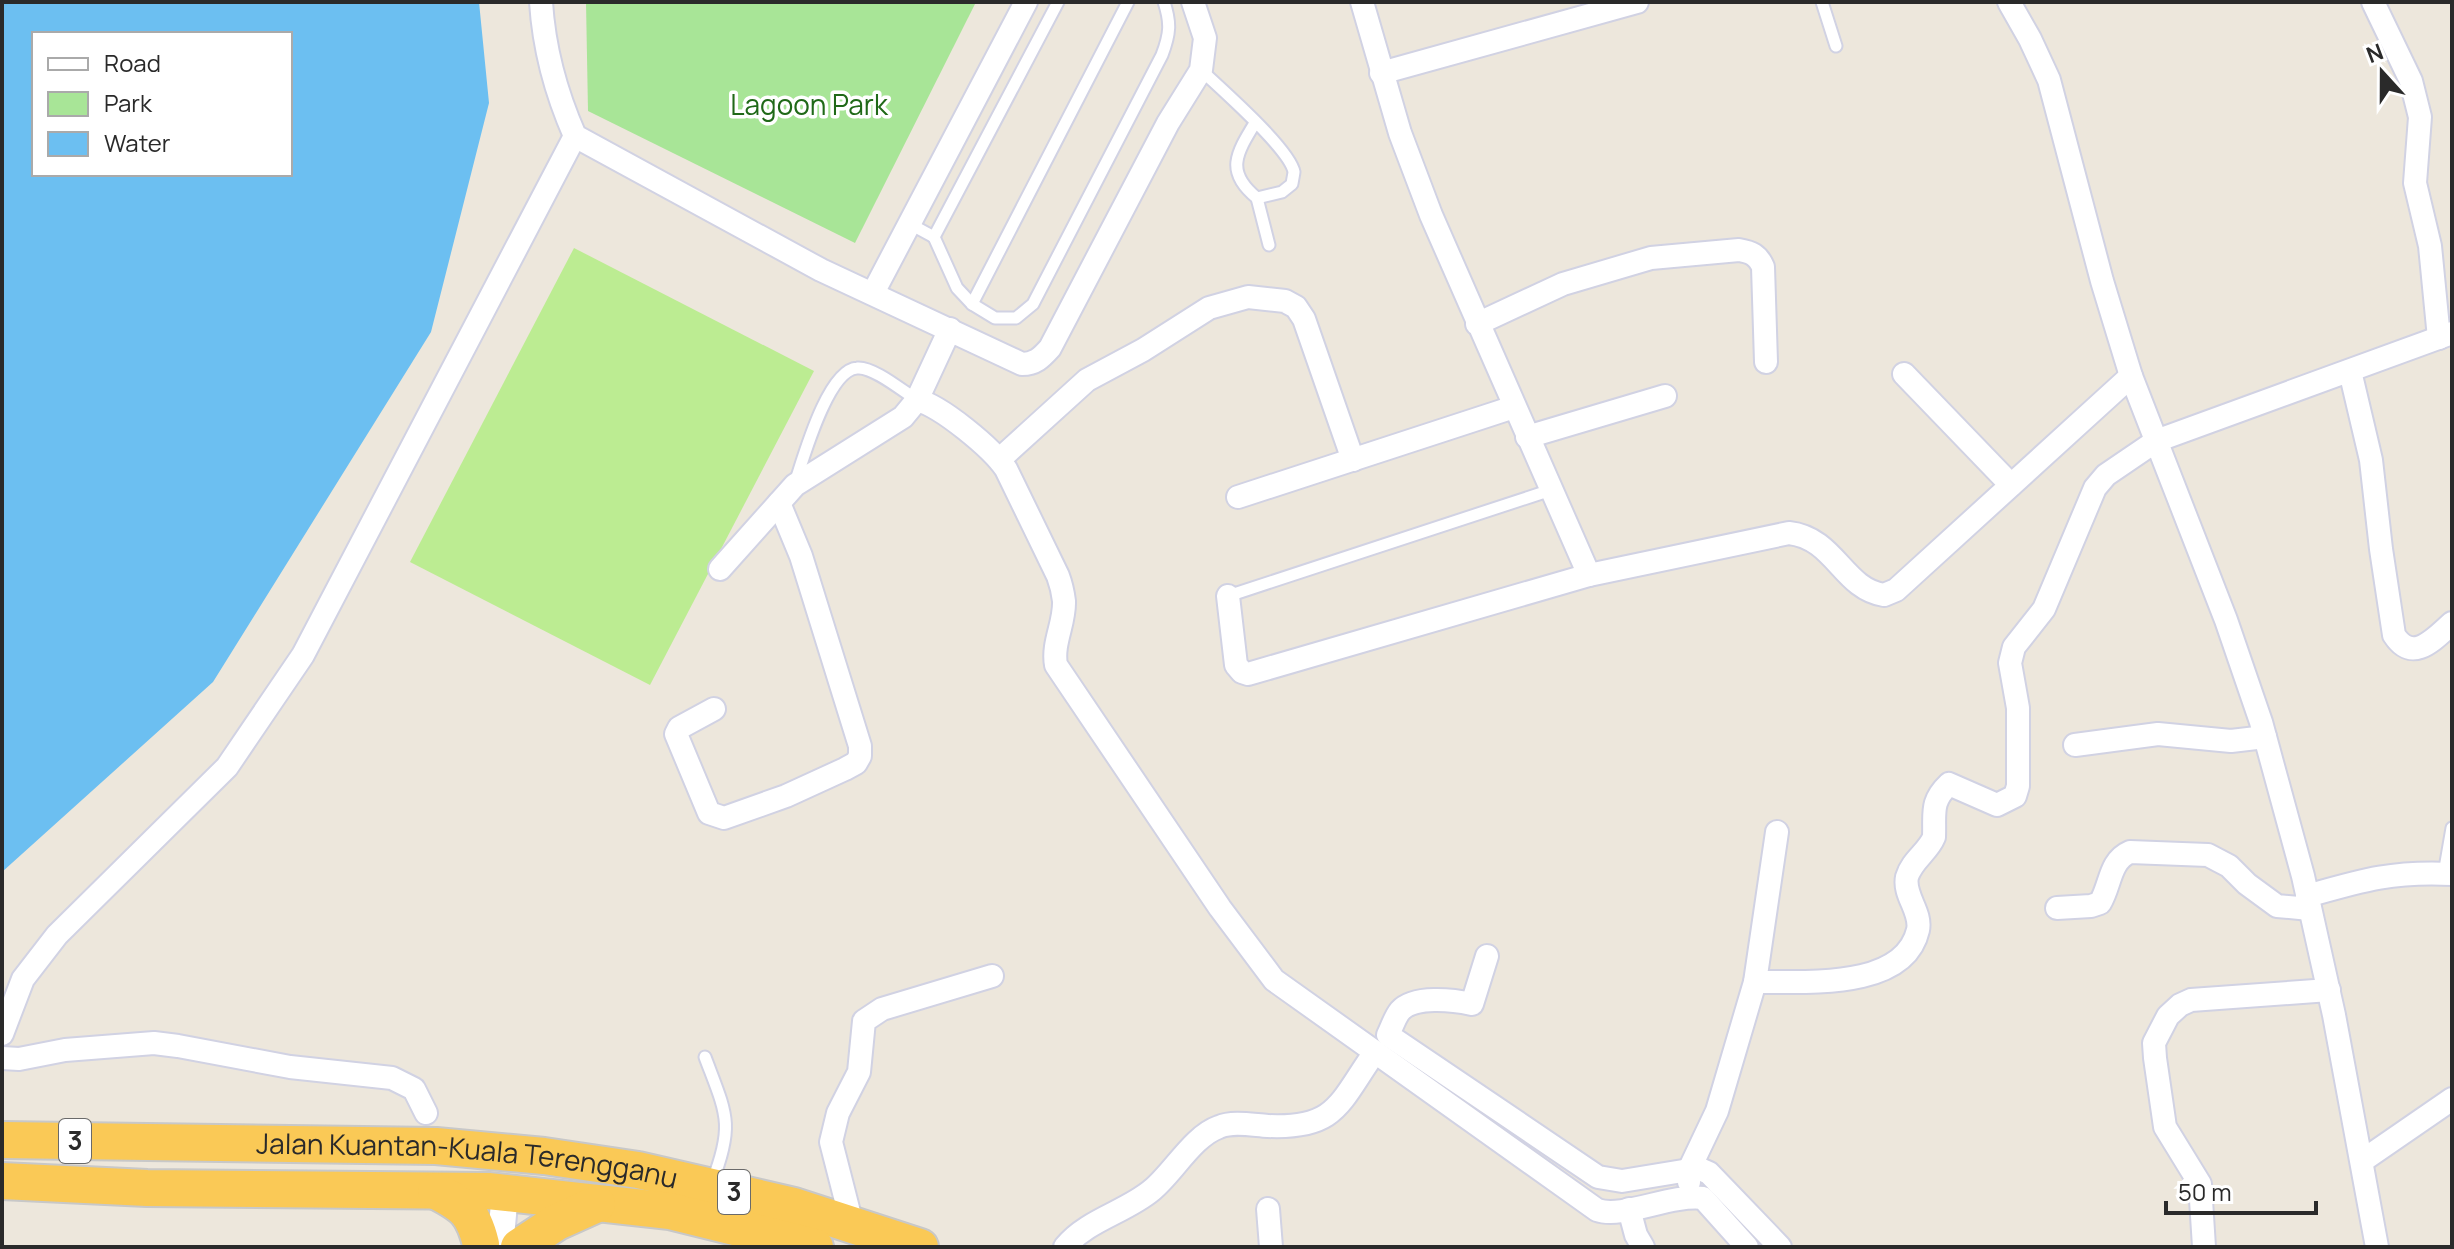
<svg xmlns="http://www.w3.org/2000/svg" width="2454" height="1249" font-family="Manrope,sans-serif">
	<style>
		.green { fill: #a8e597 }
		.pitch { fill: #bcec92 }
		.water { fill: #6cbff1; fill-rule: evenodd }
		.lines { fill: none; stroke-linecap: round; stroke-linejoin: round }
		.service-casing { stroke: #d1d2e3; stroke-width: 15 }
		.minor-casing { stroke: #d1d2e3; stroke-width: 26 }
		.tertiary-casing { stroke: #d1d2e3; stroke-width: 30 }
		.trunk-casing { stroke: #c8c8c8; stroke-width: 40 }
		.service { stroke: #fff; stroke-width: 11 }
		.minor { stroke: #fff; stroke-width: 22 }
		.tertiary { stroke: #fff; stroke-width: 26 }
		.trunk { stroke: #fac956; stroke-width: 36 }
		.labels { text-anchor: middle; stroke-width: 7; stroke-linejoin: round; paint-order: stroke }
		.shield { fill: #fff; stroke: #6a6a6a; stroke-width: 2 }
		.shield-label { font-size: 26px; font-weight: bold; fill: #2a2a2a }
		.park-label { font-size: 28px; fill: #206918; stroke: #fff }
		.street-label { font-size: 28px; fill: #2a2a2a; stroke: #fff }
	</style>
	<rect width="100%" height="100%" fill="#ede7dc"/>
	<path class="green" d="M586,2H976L855,243L588,111Z"/>
	<path class="pitch" d="M574,248L814,371L650,685L410,562Z"/>
	<path class="water" d="M2,2H479L489,103L431,332L213,682L2,872ZM34,34H290V174H34Z"/>
	<g class="lines">
		<defs>
			<g id="service">
				<path d="M1822,2L1836,46"/>
				<path d="M1201,70C1220,88 1290,149 1294,172C1294,173 1292,183 1292,184L1282,192L1257,198C1225,172 1236,154 1255,123"/>
				<path d="M1257,198L1269,245"/>
				<path d="M910,224L934,237L1058,2"/>
				<path d="M934,237L957,288L972,304L995,318H1016L1033,304L1162,55C1170,34 1171,23 1164,2"/>
				<path d="M972,304L1128,2"/>
				<path d="M796,480C804,456 828,370 857,368C873,366 904,392 917,400"/>
				<path d="M1228,596L1551,490"/>
				<path d="M2444,874L2452,828"/>
				<path d="M705,1057C726,1113 735,1124 712,1182"/>
			</g>
			<g id="minor">
				<path d="M541,2C544,49 556,93 575,136L821,270L1022,364C1035,364 1041,358 1050,348L1168,123L1201,70L1205,38L1193,2"/>
				<path d="M1362,2L1400,133L1431,215L1589,575"/>
				<path d="M2009,2L2030,39L2049,80L2102,281L2131,376L2226,620L2261,722L2303,876L2334,1015L2377,1247"/>
				<path d="M2373,2L2411,81L2420,117L2415,183L2430,246L2439,338"/>
				<path d="M1381,73L1637,2"/>
				<path d="M873,293L1026,2"/>
				<path d="M1477,324L1563,284L1651,258L1739,250C1751,252 1758,255 1763,267L1766,362"/>
				<path d="M2350,371L2371,460L2381,549L2394,635C2413,664 2434,639 2452,623"/>
				<path d="M1904,374L2011,485"/>
				<path d="M917,400C941,406 992,448 1006,469L1058,576C1061,584 1063,593 1064,601C1065,623 1052,643 1056,665L1220,908L1274,980L1597,1210C1623,1219 1670,1194 1703,1198L1747,1247"/>
				<path d="M1527,437L1665,396"/>
				<path d="M1000,459L1087,380L1143,350L1209,308L1248,297L1285,301L1296,307L1304,319L1353,460"/>
				<path d="M1238,497L1514,407"/>
				<path d="M720,569L795,485L903,417L917,400L950,329"/>
				<path d="M1228,596L1236,665L1242,672L1248,674L1589,575L1789,533C1835,538 1843,589 1884,595L1896,590L2131,376"/>
				<path d="M714,709L679,728L676,734L709,813L724,818L786,796L845,769L856,763L860,756V746L801,556L779,503"/>
				<path d="M2075,745L2158,734L2231,741L2265,737"/>
				<path d="M2307,896C2363,880 2393,871 2452,874"/>
				<path d="M2057,908L2091,906L2100,903C2111,885 2109,861 2130,852L2208,855L2229,866L2247,884L2277,906L2310,909"/>
				<path d="M1487,956L1472,1004C1454,1000 1414,995 1400,1011C1395,1017 1392,1027 1388,1035L1598,1177L1622,1181L1689,1170L1700,1169L1709,1173L1780,1247"/>
				<path d="M1755,982C1803,981 1904,991 1918,930C1922,912 1903,895 1907,877C1912,860 1928,852 1934,837C1935,813 1930,802 1949,784L1997,805L2015,796L2018,786V708L2010,663L2014,647L2044,609L2095,488L2106,475L2156,441L2452,333"/>
				<path d="M2,1034L23,979L57,935L227,767L303,655L575,136"/>
				<path d="M2,1058L19,1059L65,1050L154,1043L178,1046L290,1067L392,1078L414,1089L426,1113"/>
				<path d="M2362,1161L2452,1099"/>
				<path d="M1689,1182V1170L1717,1111L1755,982L1777,832"/>
				<path d="M1268,1209L1271,1247"/>
				<path d="M1629,1209L1636,1235L1643,1247"/>
				<path d="M852,1224L831,1142L838,1113L859,1072L864,1021L882,1009L992,976"/>
				<path d="M1065,1247C1087,1220 1126,1212 1152,1190C1173,1173 1193,1136 1219,1127C1233,1121 1252,1125 1268,1126C1337,1129 1339,1103 1375,1052"/>
				<path d="M2204,1247L2200,1184L2165,1127L2155,1058L2154,1043L2168,1016L2180,1005L2191,1000L2329,990"/>
			</g>
			<path id="tertiary" d="M500,1247L505,1193"/>
			<g id="trunk">
				<path id="s1" d="M2,1140L436,1146L544,1156L638,1170L794,1206L920,1247"/>
				<path d="M2,1181L147,1188L488,1191L670,1211L815,1247"/>
				<path d="M436,1191C465,1206 473,1212 481,1244"/>
				<path d="M519,1247L557,1222L597,1204"/>
			</g>
		</defs>
		<use href="#service" class="service-casing"/>
		<use href="#minor" class="minor-casing"/>
		<use href="#tertiary" class="tertiary-casing"/>
		<use href="#trunk" class="trunk-casing"/>
		<use href="#service" class="service"/>
		<use href="#minor" class="minor"/>
		<use href="#tertiary" class="tertiary"/>
		<use href="#trunk" class="trunk"/>
	</g>
	<g class="labels">
		<g class="shield">
			<rect x="59" y="1119" width="32" height="44" rx="6"/>
			<rect x="718" y="1170" width="32" height="44" rx="6"/>
		</g>
		<g class="shield-label">
			<text x="75" y="1150">3</text>
			<text x="734" y="1201">3</text>
		</g>
		<g class="park-label">
			<text x="809" y="115">Lagoon Park</text>
		</g>
		<g class="street-label">
			<text dy="10" stroke="none"><textPath href="#s1" startOffset="466">Jalan Kuantan-Kuala Terengganu</textPath></text>
		</g>
	</g>
	<rect width="2454" height="1249" fill="none" stroke="#2a2a2a" stroke-width="8"/>
	<rect x="32" y="32" width="260" height="144" fill="#ffffff" stroke="#aaaaaa" stroke-width="2"/>
	<rect x="48" y="58" width="40" height="12" fill="#ffffff" stroke="#aaaaaa" stroke-width="2"/>
	<text x="104" y="72" font-size="24" fill="#2a2a2a">Road</text>
	<rect x="48" y="92" width="40" height="24" fill="#a8e597" stroke="#aaaaaa" stroke-width="2"/>
	<text x="104" y="112" font-size="24" fill="#2a2a2a">Park</text>
	<rect x="48" y="132" width="40" height="24" fill="#6cbff1" stroke="#aaaaaa" stroke-width="2"/>
	<text x="104" y="152" font-size="24" fill="#2a2a2a">Water</text>
	<g transform="translate(2382 72) rotate(339)" stroke="#ffffff" stroke-width="6" paint-order="stroke">
	<path d="M0-6L14 30L0 20L-14 30Z" fill="#2a2a2a"/>
	<text y="-12" font-size="22" font-weight="bold" text-anchor="middle" fill="#2a2a2a">N</text>
	</g>
	<path d="M2166 1201v12h150v-12" fill="none" stroke="#2a2a2a" stroke-width="4"/>
	<text x="2178" y="1201" font-size="24" fill="#2a2a2a" stroke="#ffffff" stroke-width="6" paint-order="stroke">50 m</text>
</svg>
